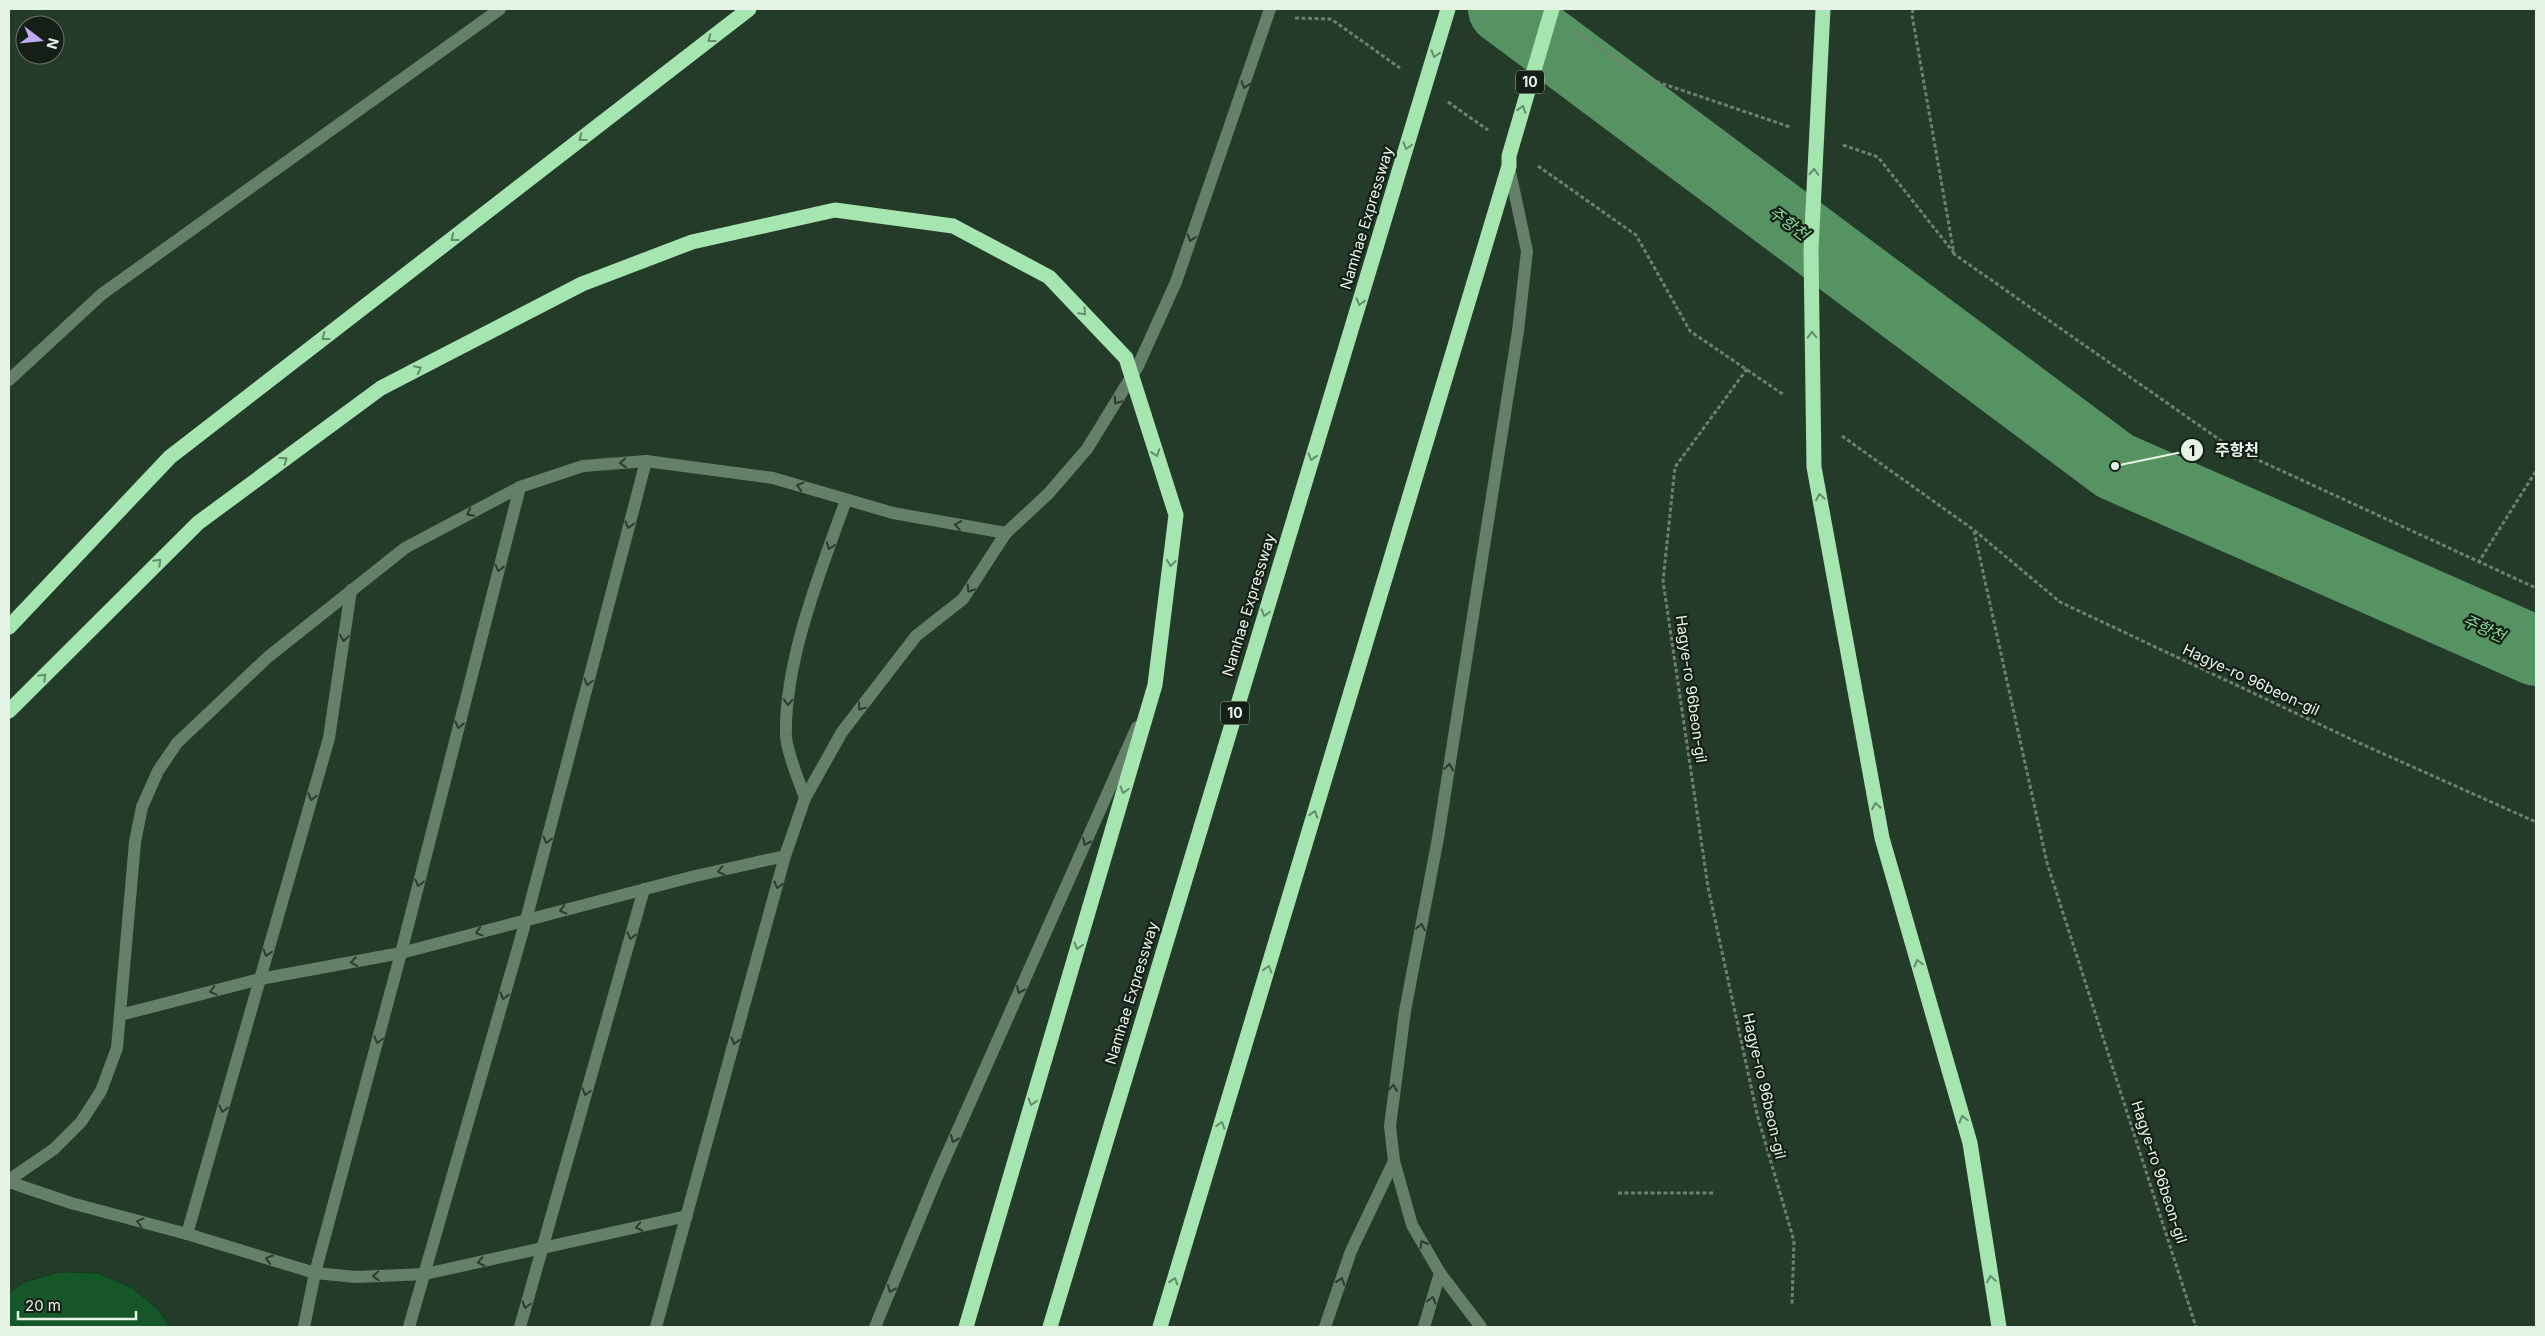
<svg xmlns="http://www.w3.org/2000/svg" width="2545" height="1336" font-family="Inter,'Noto Sans KR',sans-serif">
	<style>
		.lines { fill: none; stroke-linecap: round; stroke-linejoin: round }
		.river { stroke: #569362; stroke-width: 70 }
		.building { fill: #165729; stroke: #0f3d1d }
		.path { stroke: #6e8171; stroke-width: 3; stroke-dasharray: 4 2.5; stroke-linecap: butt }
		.minor { stroke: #657f69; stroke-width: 12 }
		.highway { stroke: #a4e5b0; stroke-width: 15 }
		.oneway { stroke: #648c6b }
		.oneway2 { stroke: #2d3c30 }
		.labels { text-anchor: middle; stroke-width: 4.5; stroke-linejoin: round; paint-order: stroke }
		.shield { fill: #151f17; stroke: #a7b4a9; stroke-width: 1 }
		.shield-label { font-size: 14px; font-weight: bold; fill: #e6f4e8 }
		.street-label { font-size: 15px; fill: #e6f4e8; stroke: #151f17 }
		.water-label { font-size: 16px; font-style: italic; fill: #87de99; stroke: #151f17 }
		.leader { fill: none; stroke: #e6f4e8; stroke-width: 2 }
		.callout-dot { fill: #e6f4e8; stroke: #151f17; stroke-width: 2 }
		.mark-label { font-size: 15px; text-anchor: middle; font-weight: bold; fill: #111 }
		.callout-label { font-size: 16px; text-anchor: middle; font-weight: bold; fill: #e6f4e8; stroke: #151f17; stroke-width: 4.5; stroke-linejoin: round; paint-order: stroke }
	</style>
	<rect width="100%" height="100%" fill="#253b29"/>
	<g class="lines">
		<path class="river" d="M1503,9L2115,466L2536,651"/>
	</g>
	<path class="building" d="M60,1272L97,1273L131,1287L160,1311L169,1327H9V1293L24,1282Z"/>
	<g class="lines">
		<g class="path">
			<path d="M1913,9L1912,15L1954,254L2230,447L2536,588"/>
			<path d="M1295,18L1331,19L1400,68"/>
			<path d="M1574,30L1643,77L1790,127"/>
			<path d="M1448,102L1488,130"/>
			<path d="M1843,145L1878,157L1954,253"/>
			<path d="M1538,166L1636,235L1690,331L1784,395"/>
			<path d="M1747,369L1675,467L1663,581L1708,887L1757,1114L1794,1241L1792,1304"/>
			<path d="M1842,436L1974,530L2060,602L2357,742L2536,822"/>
			<path d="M1974,531L2047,863L2196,1327"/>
			<path d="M2478,563L2536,471"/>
			<path d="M1618,1193H1713"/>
		</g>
		<g class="minor">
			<path d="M9,380L102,294L500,9"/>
			<path d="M805,798C799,781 787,753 786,736C784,661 821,570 846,500"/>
			<path d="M120,1015L260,979L401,953L691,877L785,856"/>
			<path d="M9,1180L54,1149L81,1122L101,1091L117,1048L135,842L142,807L158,771L177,743L268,657L405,548L520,487L583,466L646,461L773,478L893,513L1006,533"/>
			<path d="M9,1182L71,1203L187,1234L315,1273L356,1277L425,1274L687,1216"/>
			<path d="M187,1234L329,738L351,590"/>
			<path d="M304,1327L315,1273L401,953L520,487"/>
			<path d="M409,1327L526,920L646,461"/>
			<path d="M520,1327L644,889"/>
			<path d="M656,1327L785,856L805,798L842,732L916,636L963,599L1006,533L1048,494L1087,449L1138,366L1176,282L1270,9"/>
			<path d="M875,1327L936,1179L1137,727"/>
			<path d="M1325,1327L1351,1251L1394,1161"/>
			<path d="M1424,1327L1440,1273"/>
			<path d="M1481,1327L1440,1273L1412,1225L1394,1161L1390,1126L1405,1011L1438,838L1518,331L1527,251L1509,167"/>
		</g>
		<g class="highway">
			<path d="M1823,9L1811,250L1814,467L1882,838L1970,1143L1999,1327"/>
			<path d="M9,627L170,457L749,9"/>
			<path d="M9,711L198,523L381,388L582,284L692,242L835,210L953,226L1049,277L1126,358L1176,515L1155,685L966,1327"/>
			<path d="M1050,1327L1448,9"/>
			<path d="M1160,1327L1509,166V156L1552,9"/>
		</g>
	</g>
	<defs><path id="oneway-chevron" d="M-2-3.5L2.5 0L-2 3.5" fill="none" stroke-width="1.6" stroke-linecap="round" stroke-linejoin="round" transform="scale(1.25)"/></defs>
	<g class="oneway">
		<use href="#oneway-chevron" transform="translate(711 39) rotate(142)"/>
		<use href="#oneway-chevron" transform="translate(1435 54) rotate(107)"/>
		<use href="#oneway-chevron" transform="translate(1522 109) rotate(-74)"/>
		<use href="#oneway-chevron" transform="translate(582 138) rotate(142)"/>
		<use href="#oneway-chevron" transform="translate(1407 146) rotate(107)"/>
		<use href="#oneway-chevron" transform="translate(1814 172) rotate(-87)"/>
		<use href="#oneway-chevron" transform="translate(454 238) rotate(142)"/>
		<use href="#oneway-chevron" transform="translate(1360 302) rotate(107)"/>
		<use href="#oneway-chevron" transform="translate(1083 312) rotate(47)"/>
		<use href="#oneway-chevron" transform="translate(1812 335) rotate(-91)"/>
		<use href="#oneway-chevron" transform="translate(325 337) rotate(142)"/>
		<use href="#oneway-chevron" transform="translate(418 369) rotate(-27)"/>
		<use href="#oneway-chevron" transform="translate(1156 453) rotate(72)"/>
		<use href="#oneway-chevron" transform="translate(1312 457) rotate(107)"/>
		<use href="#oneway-chevron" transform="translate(284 460) rotate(-36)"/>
		<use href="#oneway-chevron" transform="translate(1820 497) rotate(-100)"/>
		<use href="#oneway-chevron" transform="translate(158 562) rotate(-45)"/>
		<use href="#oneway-chevron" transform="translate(1171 563) rotate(97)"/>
		<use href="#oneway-chevron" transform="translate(1265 613) rotate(107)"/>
		<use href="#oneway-chevron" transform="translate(43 677) rotate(-45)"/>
		<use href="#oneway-chevron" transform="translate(1124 790) rotate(106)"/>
		<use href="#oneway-chevron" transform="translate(1876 806) rotate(-100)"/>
		<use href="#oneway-chevron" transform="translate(1314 814) rotate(-73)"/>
		<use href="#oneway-chevron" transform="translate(1078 946) rotate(106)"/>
		<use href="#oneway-chevron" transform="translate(1918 963) rotate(-106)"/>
		<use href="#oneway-chevron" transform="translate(1268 969) rotate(-73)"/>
		<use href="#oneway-chevron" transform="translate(1032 1102) rotate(106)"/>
		<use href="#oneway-chevron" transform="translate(1963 1119) rotate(-106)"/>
		<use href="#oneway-chevron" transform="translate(1221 1125) rotate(-73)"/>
		<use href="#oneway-chevron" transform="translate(1991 1279) rotate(-99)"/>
		<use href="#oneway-chevron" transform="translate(1174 1281) rotate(-73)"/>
	</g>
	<g class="oneway2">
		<use href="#oneway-chevron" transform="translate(1245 85) rotate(109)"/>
		<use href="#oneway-chevron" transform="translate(1191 238) rotate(109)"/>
		<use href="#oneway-chevron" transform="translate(1117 401) rotate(122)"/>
		<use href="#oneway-chevron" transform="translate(623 463) rotate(175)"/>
		<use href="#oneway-chevron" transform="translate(800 486) rotate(-164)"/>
		<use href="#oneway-chevron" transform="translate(470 513) rotate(152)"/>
		<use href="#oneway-chevron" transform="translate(629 525) rotate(105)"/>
		<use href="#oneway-chevron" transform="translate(958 525) rotate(-170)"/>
		<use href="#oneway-chevron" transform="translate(830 546) rotate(110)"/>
		<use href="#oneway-chevron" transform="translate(499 568) rotate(104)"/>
		<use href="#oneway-chevron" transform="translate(970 589) rotate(123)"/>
		<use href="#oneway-chevron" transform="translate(344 638) rotate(99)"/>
		<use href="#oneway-chevron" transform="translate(588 682) rotate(105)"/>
		<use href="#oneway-chevron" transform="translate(788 702) rotate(93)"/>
		<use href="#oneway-chevron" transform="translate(861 707) rotate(127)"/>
		<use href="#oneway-chevron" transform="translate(459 725) rotate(104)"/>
		<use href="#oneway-chevron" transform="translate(1449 767) rotate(-81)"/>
		<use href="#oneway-chevron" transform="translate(312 797) rotate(106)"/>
		<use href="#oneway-chevron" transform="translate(547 840) rotate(105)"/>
		<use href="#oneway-chevron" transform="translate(1086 842) rotate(114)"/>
		<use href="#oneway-chevron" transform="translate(721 871) rotate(168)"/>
		<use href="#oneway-chevron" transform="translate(419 883) rotate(104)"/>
		<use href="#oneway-chevron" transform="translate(778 885) rotate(105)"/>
		<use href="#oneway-chevron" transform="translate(563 910) rotate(166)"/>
		<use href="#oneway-chevron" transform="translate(1421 927) rotate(-79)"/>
		<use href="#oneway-chevron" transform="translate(479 932) rotate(165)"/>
		<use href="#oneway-chevron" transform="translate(631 936) rotate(106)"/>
		<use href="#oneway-chevron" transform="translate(267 953) rotate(106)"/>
		<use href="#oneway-chevron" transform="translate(354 962) rotate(170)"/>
		<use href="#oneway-chevron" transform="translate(1020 990) rotate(114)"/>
		<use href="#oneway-chevron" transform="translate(213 991) rotate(166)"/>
		<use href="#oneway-chevron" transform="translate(504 996) rotate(106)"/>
		<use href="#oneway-chevron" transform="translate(378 1040) rotate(105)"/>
		<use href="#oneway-chevron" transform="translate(735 1041) rotate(105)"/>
		<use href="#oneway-chevron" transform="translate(1393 1088) rotate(-84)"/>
		<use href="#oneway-chevron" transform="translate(586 1092) rotate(106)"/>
		<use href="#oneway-chevron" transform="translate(223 1109) rotate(106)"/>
		<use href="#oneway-chevron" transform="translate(954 1139) rotate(114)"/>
		<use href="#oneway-chevron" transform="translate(140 1222) rotate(-165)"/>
		<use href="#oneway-chevron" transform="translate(639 1227) rotate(168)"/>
		<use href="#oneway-chevron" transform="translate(1423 1244) rotate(-120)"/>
		<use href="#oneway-chevron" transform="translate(269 1259) rotate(-163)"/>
		<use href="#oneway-chevron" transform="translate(481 1262) rotate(168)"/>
		<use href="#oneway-chevron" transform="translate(376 1276) rotate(177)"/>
		<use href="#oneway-chevron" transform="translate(1341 1281) rotate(-71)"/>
		<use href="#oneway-chevron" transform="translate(891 1289) rotate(112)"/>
		<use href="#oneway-chevron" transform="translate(1432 1300) rotate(-74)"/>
		<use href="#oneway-chevron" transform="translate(526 1305) rotate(106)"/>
	</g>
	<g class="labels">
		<g class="shield">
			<rect x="1516" y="70.5" width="28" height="23" rx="4"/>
			<rect x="1221" y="701.5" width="28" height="23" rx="4"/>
		</g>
		<g class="shield-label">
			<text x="1530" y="87">10</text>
			<text x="1235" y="718">10</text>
		</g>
		<g class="street-label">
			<text transform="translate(1367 218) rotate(-73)" y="5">Namhae Expressway</text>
			<text transform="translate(1249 605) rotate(-73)" y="5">Namhae Expressway</text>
			<text transform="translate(2251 680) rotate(25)" y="5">Hagye-ro 96beon-gil</text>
			<text transform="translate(1691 689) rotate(82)" y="5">Hagye-ro 96beon-gil</text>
			<text transform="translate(1132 993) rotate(-73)" y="5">Namhae Expressway</text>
			<text transform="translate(1764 1086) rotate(77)" y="5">Hagye-ro 96beon-gil</text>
			<text transform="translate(2159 1172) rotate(72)" y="5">Hagye-ro 96beon-gil</text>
		</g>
		<g class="water-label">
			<text transform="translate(1789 223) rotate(37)" y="6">주항천</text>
			<text transform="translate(2484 628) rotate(24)" y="6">주항천</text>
		</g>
	</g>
	<path class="leader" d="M2115 466L2192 450"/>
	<g class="callout-dot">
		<circle cx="2115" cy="466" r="5"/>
		<circle cx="2192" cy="450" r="12"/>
	</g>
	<g class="mark-label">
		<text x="2192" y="456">1</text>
	</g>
	<g class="callout-label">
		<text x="2237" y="456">주항천</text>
	</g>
	<rect width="2545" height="1336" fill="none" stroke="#e6f4e8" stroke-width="20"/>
	<g transform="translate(40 40) rotate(106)"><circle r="24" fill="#151f17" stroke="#69746b"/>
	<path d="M0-4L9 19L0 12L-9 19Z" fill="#c1a8f3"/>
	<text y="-8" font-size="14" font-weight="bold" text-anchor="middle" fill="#e6f4e8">N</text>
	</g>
	<path d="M18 1311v8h118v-8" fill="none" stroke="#e6f4e8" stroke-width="2.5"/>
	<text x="25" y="1311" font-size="15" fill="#e6f4e8" stroke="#151f17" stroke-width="4" paint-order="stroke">20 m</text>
</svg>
